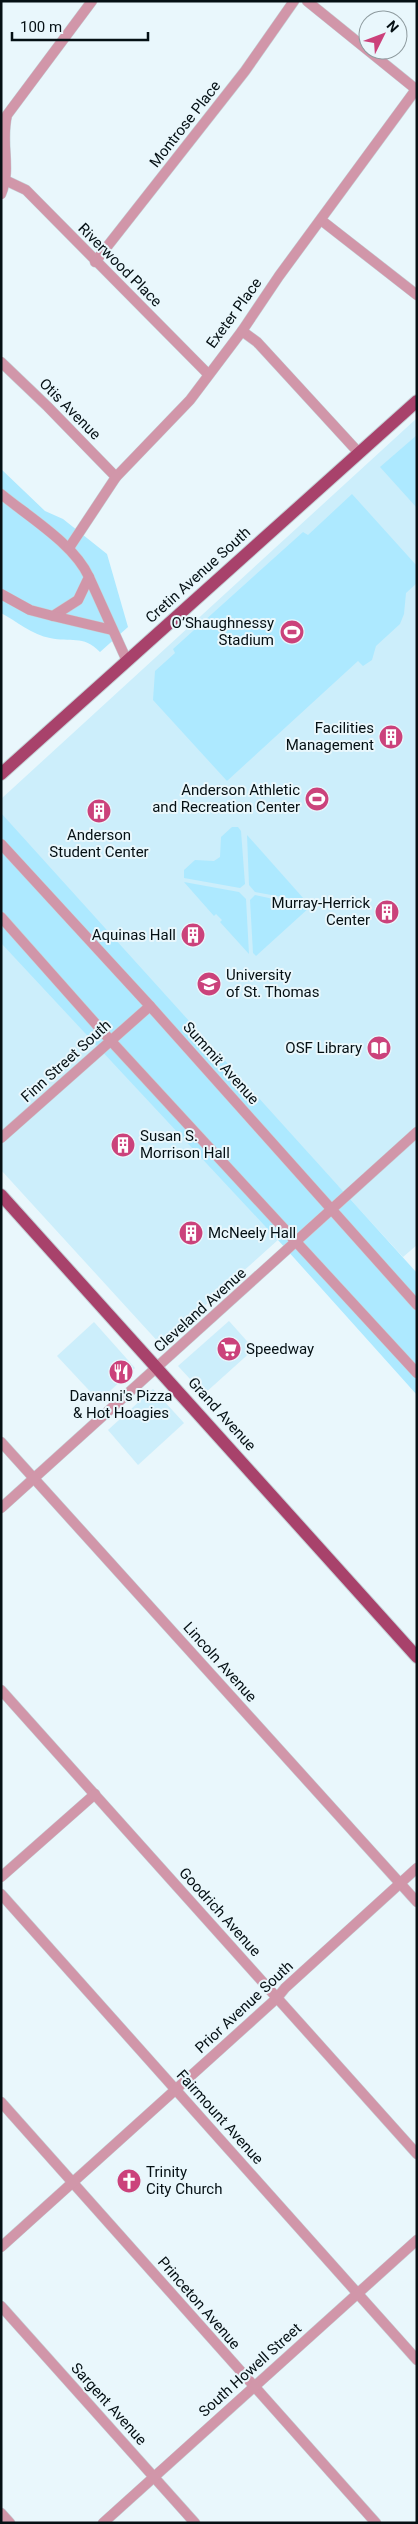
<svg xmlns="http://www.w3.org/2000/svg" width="418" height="2524" font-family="Roboto,sans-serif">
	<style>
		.built { fill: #cceefb }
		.green { fill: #ade9ff }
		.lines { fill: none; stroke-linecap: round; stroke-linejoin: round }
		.minor-casing { stroke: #c5d2d7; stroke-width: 11 }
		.major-casing { stroke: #c5d2d7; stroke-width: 14 }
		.minor { stroke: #d196a9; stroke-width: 10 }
		.major { stroke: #a8426b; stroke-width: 12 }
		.labels { text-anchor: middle; stroke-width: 4; stroke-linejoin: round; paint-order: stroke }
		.street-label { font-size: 15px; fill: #051014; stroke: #e9f7fc }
		.poi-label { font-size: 15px; fill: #051014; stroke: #e9f7fc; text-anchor: end }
	</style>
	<rect width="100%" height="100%" fill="#e9f7fc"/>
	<g class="built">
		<path d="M417,418V1245L403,1257L338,1186L161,1345L1,1170V799Z"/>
		<path d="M229,1321L254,1349L204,1394L178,1366Z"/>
		<path d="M94,1322L135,1368L99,1401L57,1356Z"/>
		<path d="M153,1389L184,1423L138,1465L108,1430Z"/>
	</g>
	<g class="green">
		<path d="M417,435V508L380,467Z"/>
		<path d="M1,469L45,511L63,519L107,554L128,627L100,652C83,634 70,643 50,638C33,635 16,621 1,613Z"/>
		<path d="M352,494L417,566V583L406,593L404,614L400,624L376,646L372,660L363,666L358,661L227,781L153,700L155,671L175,653L173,649L303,532L308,535Z"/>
		<path d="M1,813L417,1273V1395L278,1240L1,943Z"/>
		<path d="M232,827H238L241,831L245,884L240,888L184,878V870L195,860L214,861L220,857L221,837Z"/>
		<path d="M247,835L304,899V901L255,892L249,885Z"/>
		<path d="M184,882L239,892L246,899L249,954L220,922L222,920L216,914L214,916Z"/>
		<path d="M255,895L310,907L256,956L253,953L250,900Z"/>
	</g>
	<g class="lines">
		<defs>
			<g id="minor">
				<path d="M307,1L417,90"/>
				<path d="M7,181L26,190L208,374"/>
				<path d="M1,194C12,168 0,144 7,115L92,1"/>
				<path d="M321,220L417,295"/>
				<path d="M95,262L245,71L294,1"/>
				<path d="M242,331L257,342L359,453"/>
				<path d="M1,362L47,406L116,477"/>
				<path d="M1,494C29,517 74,544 89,577L78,600L53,616L30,610L1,594"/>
				<path d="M69,548L116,477L190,400L242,331L279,276L417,88"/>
				<path d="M89,577L127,661"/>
				<path d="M53,616L112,630"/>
				<path d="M1,844L150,1006L417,1305"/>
				<path d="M1,917L111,1041L417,1373"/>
				<path d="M1,1138L150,1006"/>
				<path d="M1,1442L417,1902"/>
				<path d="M1,1508L417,1132"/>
				<path d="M1,1690L417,2154"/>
				<path d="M1,1877L95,1794"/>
				<path d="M1,1894L417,2360"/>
				<path d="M1,2102L376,2523"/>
				<path d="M1,2247L225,2045L277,1998L285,1988L417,1868"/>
				<path d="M1,2306L195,2523"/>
				<path d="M1,2513L10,2523"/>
				<path d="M103,2523L417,2240"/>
			</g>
			<g id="major">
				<path d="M1,774L417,401"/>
				<path d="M1,1195L417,1657"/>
			</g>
		</defs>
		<use href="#minor" class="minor-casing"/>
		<use href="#major" class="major-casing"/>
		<use href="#minor" class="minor"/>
		<use href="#major" class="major"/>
	</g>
	<defs>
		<symbol id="stadium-disc" viewBox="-11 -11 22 22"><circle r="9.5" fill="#cb427b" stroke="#e9f7fc"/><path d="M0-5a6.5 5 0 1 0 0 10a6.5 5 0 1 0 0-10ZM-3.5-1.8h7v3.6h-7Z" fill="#fff"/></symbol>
		<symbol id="building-disc" viewBox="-11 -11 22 22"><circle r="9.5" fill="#cb427b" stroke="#e9f7fc"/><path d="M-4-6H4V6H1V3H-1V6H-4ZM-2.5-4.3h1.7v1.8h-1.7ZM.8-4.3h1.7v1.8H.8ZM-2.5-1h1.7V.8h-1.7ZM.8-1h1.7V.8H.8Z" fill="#fff"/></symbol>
		<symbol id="university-disc" viewBox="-11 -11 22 22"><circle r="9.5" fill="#cb427b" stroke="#e9f7fc"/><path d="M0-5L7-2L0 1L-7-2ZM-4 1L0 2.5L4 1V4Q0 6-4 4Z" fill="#fff"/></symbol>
		<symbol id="library-disc" viewBox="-11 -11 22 22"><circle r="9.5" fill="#cb427b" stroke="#e9f7fc"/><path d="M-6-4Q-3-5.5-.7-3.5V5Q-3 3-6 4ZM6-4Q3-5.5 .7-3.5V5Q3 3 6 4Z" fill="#fff"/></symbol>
		<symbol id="supermarket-disc" viewBox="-11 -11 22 22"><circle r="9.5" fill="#cb427b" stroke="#e9f7fc"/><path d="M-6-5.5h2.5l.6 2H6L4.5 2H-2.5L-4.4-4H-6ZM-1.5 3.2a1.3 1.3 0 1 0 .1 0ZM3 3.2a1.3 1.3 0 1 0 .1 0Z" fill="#fff"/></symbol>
		<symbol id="restaurant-disc" viewBox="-11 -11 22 22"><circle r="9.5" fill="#cb427b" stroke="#e9f7fc"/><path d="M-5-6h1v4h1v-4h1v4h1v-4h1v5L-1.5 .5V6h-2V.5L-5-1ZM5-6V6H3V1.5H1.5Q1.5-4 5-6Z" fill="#fff"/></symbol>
		<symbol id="church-disc" viewBox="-11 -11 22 22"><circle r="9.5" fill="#cb427b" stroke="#e9f7fc"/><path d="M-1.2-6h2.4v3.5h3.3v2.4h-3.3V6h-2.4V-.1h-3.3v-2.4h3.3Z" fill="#fff"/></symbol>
	</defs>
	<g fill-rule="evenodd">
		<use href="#stadium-disc" x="278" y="618" width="28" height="28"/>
		<use href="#building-disc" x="377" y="723" width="28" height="28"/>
		<use href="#stadium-disc" x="303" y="785" width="28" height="28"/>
		<use href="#building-disc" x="85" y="797" width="28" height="28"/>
		<use href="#building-disc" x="373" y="898" width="28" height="28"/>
		<use href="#building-disc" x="179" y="921" width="28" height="28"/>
		<use href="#university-disc" x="195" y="970" width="28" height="28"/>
		<use href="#library-disc" x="365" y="1034" width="28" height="28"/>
		<use href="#building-disc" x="109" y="1131" width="28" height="28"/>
		<use href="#building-disc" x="177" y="1219" width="28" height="28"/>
		<use href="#supermarket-disc" x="215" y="1335" width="28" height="28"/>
		<use href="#restaurant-disc" x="107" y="1358" width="28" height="28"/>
		<use href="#church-disc" x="115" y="2167" width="28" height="28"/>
	</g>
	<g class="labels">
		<g class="street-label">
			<text transform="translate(185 124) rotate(-52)" y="5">Montrose Place</text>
			<text transform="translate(120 265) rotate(45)" y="5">Riverwood Place</text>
			<text transform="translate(234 313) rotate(-54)" y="5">Exeter Place</text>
			<text transform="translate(70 409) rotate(45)" y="5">Otis Avenue</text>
			<text transform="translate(198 575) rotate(-42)" y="5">Cretin Avenue South</text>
			<text transform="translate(66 1061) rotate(-42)" y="5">Finn Street South</text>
			<text transform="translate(221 1063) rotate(48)" y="5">Summit Avenue</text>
			<text transform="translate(200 1310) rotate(-42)" y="5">Cleveland Avenue</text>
			<text transform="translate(222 1414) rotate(48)" y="5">Grand Avenue</text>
			<text transform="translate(220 1662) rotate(48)" y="5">Lincoln Avenue</text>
			<text transform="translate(220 1912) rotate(48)" y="5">Goodrich Avenue</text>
			<text transform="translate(244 2007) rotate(-43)" y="5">Prior Avenue South</text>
			<text transform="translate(220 2117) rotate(48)" y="5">Fairmount Avenue</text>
			<text transform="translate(199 2303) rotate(49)" y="5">Princeton Avenue</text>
			<text transform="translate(250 2370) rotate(-42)" y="5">South Howell Street</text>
			<text transform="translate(109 2404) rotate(48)" y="5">Sargent Avenue</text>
		</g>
		<g class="poi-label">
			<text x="274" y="628">O’Shaughnessy<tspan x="274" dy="17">Stadium</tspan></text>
			<text x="374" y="733">Facilities<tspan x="374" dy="17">Management</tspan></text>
			<text x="300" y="795">Anderson Athletic<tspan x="300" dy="17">and Recreation Center</tspan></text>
			<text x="99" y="840" text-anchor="middle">Anderson<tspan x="99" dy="17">Student Center</tspan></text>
			<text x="370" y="908">Murray-Herrick<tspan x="370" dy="17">Center</tspan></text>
			<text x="176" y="940">Aquinas Hall</text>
			<text x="226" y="980" text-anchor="start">University<tspan x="226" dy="17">of St. Thomas</tspan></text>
			<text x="362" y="1053">OSF Library</text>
			<text x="140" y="1141" text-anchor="start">Susan S.<tspan x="140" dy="17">Morrison Hall</tspan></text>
			<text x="208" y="1238" text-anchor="start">McNeely Hall</text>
			<text x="246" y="1354" text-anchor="start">Speedway</text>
			<text x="121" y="1401" text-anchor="middle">Davanni's Pizza<tspan x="121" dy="17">&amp; Hot Hoagies</tspan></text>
			<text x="146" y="2177" text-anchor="start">Trinity<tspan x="146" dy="17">City Church</tspan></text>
		</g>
	</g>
	<rect width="418" height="2524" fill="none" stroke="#051014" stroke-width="5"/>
	<g transform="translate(383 35) rotate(48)"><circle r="24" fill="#e9f7fc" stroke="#8e9b9f"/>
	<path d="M0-4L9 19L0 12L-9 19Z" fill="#cb427b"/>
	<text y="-8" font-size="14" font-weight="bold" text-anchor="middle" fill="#051014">N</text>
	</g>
	<path d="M12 32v8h136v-8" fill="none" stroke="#051014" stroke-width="2.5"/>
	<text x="20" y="32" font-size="15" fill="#051014" stroke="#e9f7fc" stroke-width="4" paint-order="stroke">100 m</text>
</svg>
